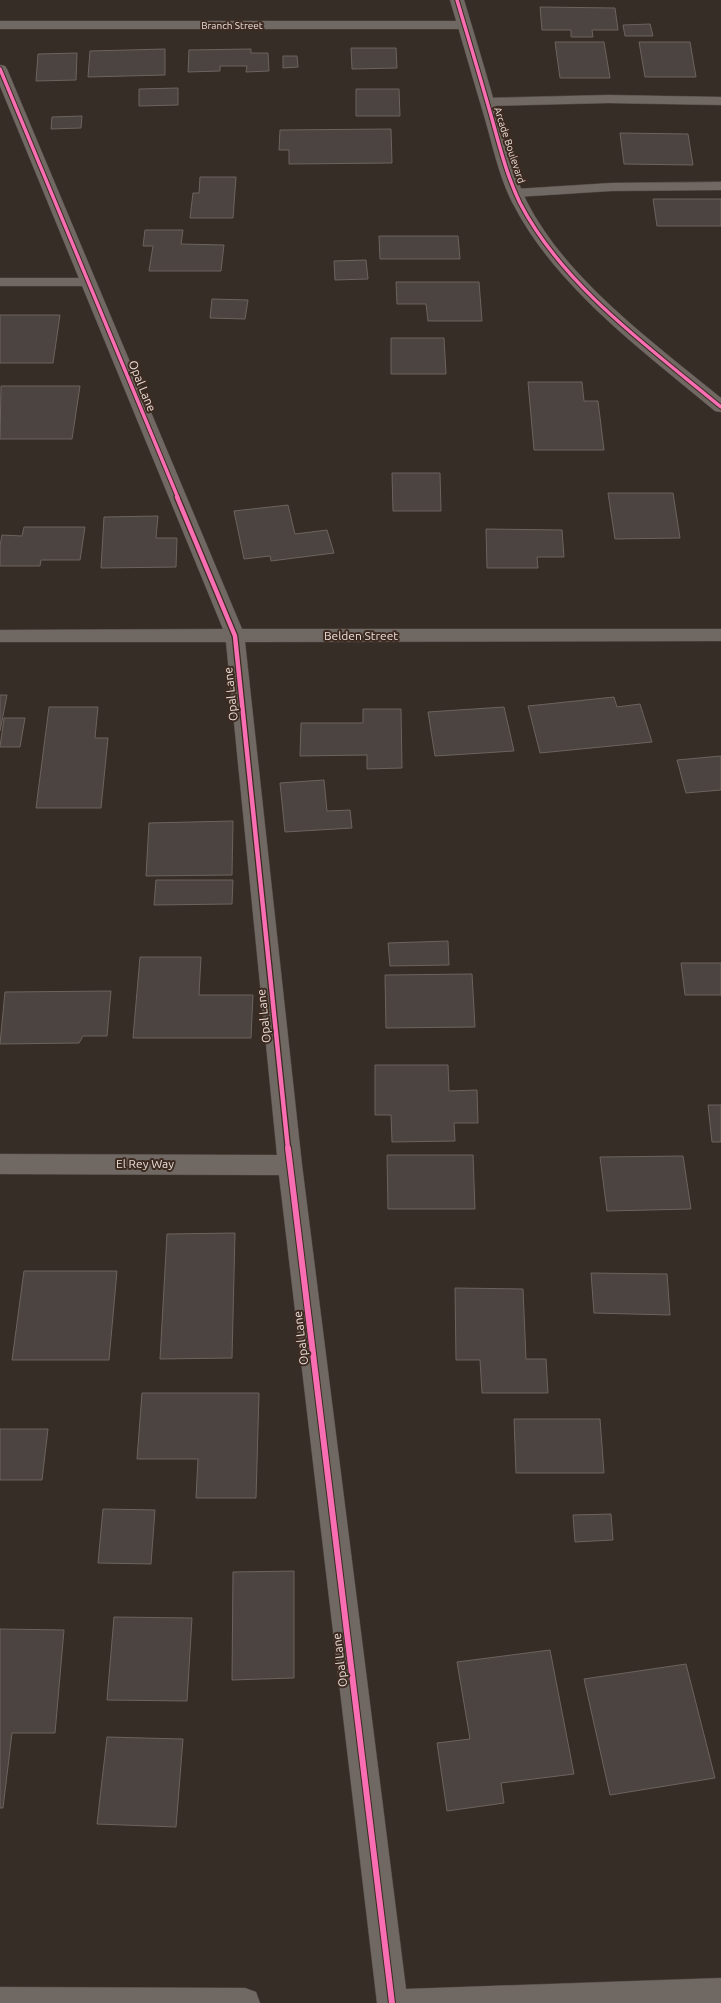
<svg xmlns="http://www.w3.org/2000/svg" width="721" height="2003" font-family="Ubuntu,sans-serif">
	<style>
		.building { fill: #4c4440; stroke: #6c635e }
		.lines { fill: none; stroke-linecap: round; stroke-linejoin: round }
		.service-casing { stroke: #534a45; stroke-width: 1 }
		.minor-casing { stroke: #534a45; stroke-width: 1 }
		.tertiary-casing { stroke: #534a45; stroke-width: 1 }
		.service { fill: #706863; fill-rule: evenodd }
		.minor { fill: #706863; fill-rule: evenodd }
		.tertiary { fill: #706863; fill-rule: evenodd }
		.cycleway-far2-casing { stroke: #3d2b21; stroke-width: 5.5 }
		.cycleway-far1-casing { stroke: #3d2b21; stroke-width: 7 }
		.cycleway-casing { stroke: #3d2b21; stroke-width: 8 }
		.cycleway-far2 { stroke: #f96db3; stroke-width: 3.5 }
		.cycleway-far1 { stroke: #f96db3; stroke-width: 4.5 }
		.cycleway { stroke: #f96db3; stroke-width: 6 }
		.labels { text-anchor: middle; stroke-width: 4; stroke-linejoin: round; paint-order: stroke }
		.far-street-label { font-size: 10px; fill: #ebdfd9; stroke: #3d2b21 }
		.street-label { font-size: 12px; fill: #ebdfd9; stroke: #3d2b21 }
	</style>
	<rect width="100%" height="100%" fill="#372d27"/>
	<g class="building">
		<path d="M540,7L615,8L618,30H592L593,37H571V30H542Z"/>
		<path d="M650,24L653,36H625L623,25Z"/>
		<path d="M555,42H604L610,78H560Z"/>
		<path d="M639,42H690L696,77H645Z"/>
		<path d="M351,48H396L397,68L352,69Z"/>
		<path d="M165,49V75L88,77L90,51Z"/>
		<path d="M251,49V53H268L269,71L246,72L247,66H220V71L188,72L189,50Z"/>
		<path d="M77,53L76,80L36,81L38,54Z"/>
		<path d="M283,56H297L298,67L283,68Z"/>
		<path d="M178,88V105L139,106V89Z"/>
		<path d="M356,89H399L400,116H356Z"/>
		<path d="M82,116L81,128L51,129L52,117Z"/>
		<path d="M391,129L392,163L289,164V150H279L280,130Z"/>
		<path d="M620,133L688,134L693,165L624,164Z"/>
		<path d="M200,177H236L233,218H190L193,193H199Z"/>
		<path d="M653,199H721V226H657Z"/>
		<path d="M145,230H183L181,244L224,245L221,271H149L153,246H143Z"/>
		<path d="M379,236H458L460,259H380Z"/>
		<path d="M366,260L368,279L335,280L334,261Z"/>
		<path d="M396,282H479L482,321H428L426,304H397Z"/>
		<path d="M212,299L248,300L245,319L210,318Z"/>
		<path d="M0,315H60L53,363H0Z"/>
		<path d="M391,338H444L446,374H391Z"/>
		<path d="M528,382H582L584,401H598L604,450H534Z"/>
		<path d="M1,386H80L72,439H0Z"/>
		<path d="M392,473H440L441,511H393Z"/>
		<path d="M608,493H673L680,538L615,539Z"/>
		<path d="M288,505L295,534L327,530L334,553L271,561L270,556L244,559L234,511Z"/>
		<path d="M158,516L156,538H177L176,567L101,568L104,517Z"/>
		<path d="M24,527H85L80,560H41L40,566H0V546L2,535L22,536Z"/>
		<path d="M486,529L562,530L564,557H537L538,568H487Z"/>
		<path d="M0,695H7L0,731Z"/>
		<path d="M614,697L617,707L640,704L652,742L540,753L528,706Z"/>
		<path d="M49,707H98L95,738H108L101,808H36Z"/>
		<path d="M504,707L514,751L435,756L428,712Z"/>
		<path d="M363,709H401L402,768L367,769V755L300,756L301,723H363Z"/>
		<path d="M4,718H25L20,747H0Z"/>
		<path d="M721,756V790L686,793L677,760Z"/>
		<path d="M324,780L327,811L350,810L352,828L285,832L280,783Z"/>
		<path d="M233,821L232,875L146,876L149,823Z"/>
		<path d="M156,880H233L232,904L154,905Z"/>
		<path d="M448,941L449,965L390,966L388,943Z"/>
		<path d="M140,957H201L199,995H253L251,1038H133Z"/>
		<path d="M681,963H721V995H685Z"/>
		<path d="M472,974L475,1027L386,1028L385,975Z"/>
		<path d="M111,991L107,1036H83L79,1043L0,1044L5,992Z"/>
		<path d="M375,1065H448L449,1091L477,1090L478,1123H454L455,1141L392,1142L391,1115H375Z"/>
		<path d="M708,1105H721V1142H712Z"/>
		<path d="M387,1155H473L475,1209H388Z"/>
		<path d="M683,1156L691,1209L607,1211L600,1157Z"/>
		<path d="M235,1233L232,1358L160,1359L167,1234Z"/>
		<path d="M24,1271H117L109,1360H12Z"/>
		<path d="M591,1273L667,1274L670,1315L594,1313Z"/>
		<path d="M455,1288L523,1289L526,1359H546L548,1393H482L480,1360H456Z"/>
		<path d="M142,1393H259L256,1498H196L198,1459H137Z"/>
		<path d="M514,1419H600L604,1473H516Z"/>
		<path d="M0,1429H48L42,1480H0Z"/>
		<path d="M103,1509L155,1510L151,1564L98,1563Z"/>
		<path d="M611,1514L613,1540L575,1542L573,1515Z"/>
		<path d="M294,1571V1678L232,1680L233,1572Z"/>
		<path d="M114,1617L192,1618L187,1701L107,1700Z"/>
		<path d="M0,1629L64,1630L55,1733H12L3,1808H0Z"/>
		<path d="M550,1650L574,1774L501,1783L504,1803L447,1811L437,1743L470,1739L457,1662Z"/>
		<path d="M686,1664L715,1778L610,1795L584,1679Z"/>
		<path d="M107,1737L183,1739L176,1827L97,1824Z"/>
	</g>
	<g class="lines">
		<defs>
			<g id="service">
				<path d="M608,95L721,97V105L608,103L487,106L480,102L487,98Z"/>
				<path d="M721,182V190L611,191L516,197L511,196L509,193L511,190L516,189L611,183Z"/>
				<path d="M0,278H88L93,279L95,282L93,285L88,286H0Z"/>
			</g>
			<g id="minor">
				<path d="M0,21H464L469,22L471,25L469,28L464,29H0Z"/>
				<path d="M0,65L5,66L7,69L242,629H721V641L245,642L302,1165L406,1989L721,1978V2003H377L279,1175L0,1174V1154L277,1155L226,642H0V630L223,629L0,86Z"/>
				<path d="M0,1987L245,1988L256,1992L260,2003H0Z"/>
			</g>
			<path id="tertiary" d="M450,0H464C476,40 488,79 499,119C507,147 514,175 527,202C567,280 654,343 721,398V412L715,411C643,351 555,287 512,202C499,176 493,147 485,119C473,79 462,40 450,0Z"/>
		</defs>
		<use href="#service" class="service-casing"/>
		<use href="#minor" class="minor-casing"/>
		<use href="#tertiary" class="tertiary-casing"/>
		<use href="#service" class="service"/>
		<use href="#minor" class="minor"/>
		<use href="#tertiary" class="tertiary"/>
		<defs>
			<g id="cycleway-far2">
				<path d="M457,0C469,40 481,80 492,119C500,148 507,176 520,203C563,286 650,348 721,407"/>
				<path d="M0,69L178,498"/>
			</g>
			<path id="cycleway-far1" d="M177,497L235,636L288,1149"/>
			<path id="cycleway" d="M288,1148L392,2003"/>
		</defs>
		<use href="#cycleway-far2" class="cycleway-far2-casing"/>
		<use href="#cycleway-far1" class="cycleway-far1-casing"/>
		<use href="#cycleway" class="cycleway-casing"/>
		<use href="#cycleway-far2" class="cycleway-far2"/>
		<use href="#cycleway-far1" class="cycleway-far1"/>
		<use href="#cycleway" class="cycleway"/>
	</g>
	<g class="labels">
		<g class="far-street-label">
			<text x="232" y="29">Branch Street</text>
			<text transform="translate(510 145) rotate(72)" y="4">Arcade Boulevard</text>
		</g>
		<g class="street-label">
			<text transform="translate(142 386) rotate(68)" y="4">Opal Lane</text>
			<text x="361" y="640">Belden Street</text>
			<text transform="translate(231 694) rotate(-96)" y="4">Opal Lane</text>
			<text transform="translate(264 1016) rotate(-96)" y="4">Opal Lane</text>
			<text x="145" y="1168">El Rey Way</text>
			<text transform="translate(301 1338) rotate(-97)" y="4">Opal Lane</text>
			<text transform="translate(340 1660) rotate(-97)" y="4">Opal Lane</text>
		</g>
	</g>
</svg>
